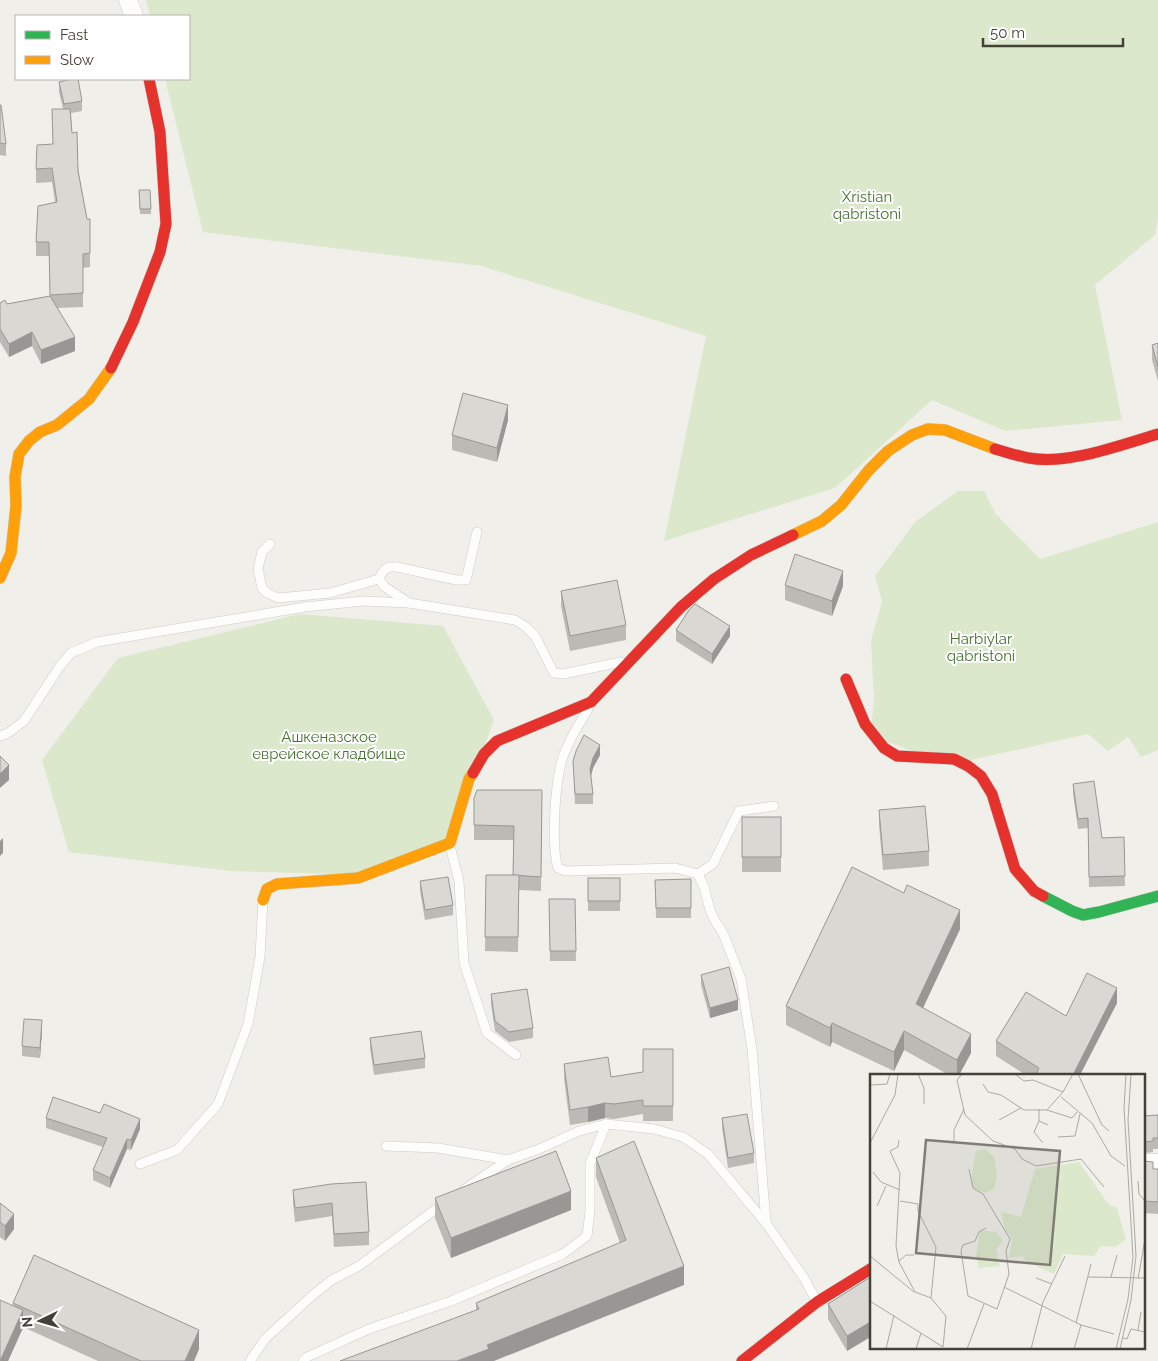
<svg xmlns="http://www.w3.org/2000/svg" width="1158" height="1361" font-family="Raleway,sans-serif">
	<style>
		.green { fill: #dce8cc }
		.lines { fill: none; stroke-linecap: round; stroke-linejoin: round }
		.lane-casing { stroke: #ceccc8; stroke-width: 10 }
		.street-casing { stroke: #ceccc8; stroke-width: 19 }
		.fast-casing { stroke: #ceccc2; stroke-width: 12 }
		.slow-casing { stroke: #ceccc2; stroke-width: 12 }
		.jam-casing { stroke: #ceccc2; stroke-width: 12 }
		.lane { stroke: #fdfdfc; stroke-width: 9 }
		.street { stroke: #fdfdfc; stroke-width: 18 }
		.fast { stroke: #30b455; stroke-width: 11 }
		.slow { stroke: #ff9f0a; stroke-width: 11 }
		.jam { stroke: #e5322d; stroke-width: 11 }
		.wall { fill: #bbbab5 }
		.shaded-wall { fill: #989794 }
		.building { fill: #d9d8d3; stroke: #989794 }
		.labels { text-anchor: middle; stroke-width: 4; stroke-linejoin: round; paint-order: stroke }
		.park-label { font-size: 15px; fill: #457230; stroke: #fff }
		.inset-road { fill: none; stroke: #aca9a2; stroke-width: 1 }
		.view { fill: #817d76; fill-opacity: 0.15; stroke: #817d76; stroke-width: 2.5 }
		.inset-edge { fill: none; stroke: #454037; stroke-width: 2.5 }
	</style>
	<rect width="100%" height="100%" fill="#f0efea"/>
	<g class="green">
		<path d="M146,0H1158V217L1155,235L1095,285L1122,420L1005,431L932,400L835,488L664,541L706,336L481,266L203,232L165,79H189V16H150Z"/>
		<path d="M958,491H984L995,513L1040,559L1158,522V750L1141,757L1128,737L1108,751L1088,734L949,765L870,735L874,701L871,641L882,601L875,576L916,521Z"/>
		<path d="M300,614L443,626L494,720L450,840L367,875L231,871L69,852L42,760L118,658Z"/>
	</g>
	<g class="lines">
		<defs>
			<g id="lane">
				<path d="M270,544L262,552L258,569L262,588L267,593L278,598L330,593L379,579"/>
				<path d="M409,603L385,587L379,579C383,570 386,566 397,567L456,580H466L477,532"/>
				<path d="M588,709C579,725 567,742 562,760C555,784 551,845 558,868L566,871L675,868L698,874L704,887L710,910L715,921L723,933L741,979L752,1049L766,1223"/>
				<path d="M0,736L8,733L24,721L60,666L71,653L97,642L305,607L363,601L409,603L515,620L526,627L535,636L554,673L563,674L621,662"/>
				<path d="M450,846L459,881L464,963L487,1033L516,1055"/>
				<path d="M698,874L713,864L739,811L774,806"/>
				<path d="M386,1146L438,1148L508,1160L539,1149L579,1131L606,1124L654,1129L683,1137L708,1154L766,1223L804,1278L816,1300"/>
				<path d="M140,1164L177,1150L218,1104L248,1024L260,957L263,900"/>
				<path d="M465,1189L508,1160"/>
				<path d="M250,1361L265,1339L314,1294L332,1280L359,1266L444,1203"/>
				<path d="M303,1361L307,1357L369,1329L451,1301L563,1254L587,1236L590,1211V1164L606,1124"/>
			</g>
			<g id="street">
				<path d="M128,0L134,16"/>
				<path d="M1144,1163H1158"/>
			</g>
			<path id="fast" d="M1043,896L1072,911L1083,915L1099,912L1158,896"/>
			<g id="slow">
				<path d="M793,535L822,521L841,505L869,470L888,451L912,435L928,429L945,430L995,449"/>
				<path d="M0,578L11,553L16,506L15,477L19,454L29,441L40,432L57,425L89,399L111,368"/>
				<path d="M263,900L267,889L277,884L358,878L450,843L469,779L473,773"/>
			</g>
			<g id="jam">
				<path d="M111,368L133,322L160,252L166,224L160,132L149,79"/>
				<path d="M995,449C1006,452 1017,456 1029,458C1068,465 1120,445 1158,434"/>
				<path d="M846,679L865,724L884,748L897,756L954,759L968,766L981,776L992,794L1015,869L1034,891L1043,896"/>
				<path d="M473,773L484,754L497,741L591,702L681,607L714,579L751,555L793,535"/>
				<path d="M742,1361L817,1302L872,1268"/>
			</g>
		</defs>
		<use href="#lane" class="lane-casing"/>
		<use href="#street" class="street-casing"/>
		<use href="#fast" class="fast-casing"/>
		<use href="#slow" class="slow-casing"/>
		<use href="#jam" class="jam-casing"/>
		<use href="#lane" class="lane"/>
		<use href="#street" class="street"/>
		<use href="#fast" class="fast"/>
		<use href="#slow" class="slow"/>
		<use href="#jam" class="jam"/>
	</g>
	<g class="wall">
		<path d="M69,79H78L82,101V111L71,113L72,133L87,219H90V267L83,268V307L58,308L75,351L41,364L32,346L9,357L0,342V303L7,304L50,296L49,256H36V242L55,202L52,182L36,183V169L53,144L52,109H63L59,92V82Z"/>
		<path d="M0,105L6,144V156L0,155Z"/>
		<path d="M139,190H150L151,214H140Z"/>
		<path d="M1158,343V381L1152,360V345Z"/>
		<path d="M508,420L497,462L452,450V435Z"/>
		<path d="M785,585L843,586L832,616L785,600Z"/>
		<path d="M561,591L626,625V640L570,651L561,606Z"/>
		<path d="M676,630L730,636L712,664L676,641Z"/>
		<path d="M600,755L593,768L591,776L593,794V804H575L573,761Z"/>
		<path d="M1073,784L1102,838L1124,837L1125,886L1089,887L1088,828L1078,829L1073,794Z"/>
		<path d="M542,790L541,891L519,890L518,952L485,951L486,875H513V840H474V798Z"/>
		<path d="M879,810L929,851V866L883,870L879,825Z"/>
		<rect x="742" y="817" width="39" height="55"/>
		<rect x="588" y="878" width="32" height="33"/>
		<path d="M691,879V918H656L655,880Z"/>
		<path d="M420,881L453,905V915L425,920L420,891Z"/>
		<path d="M549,899H575L576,961H550Z"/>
		<path d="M960,929L923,1007L971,1053L959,1075H949L904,1050L894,1071L832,1042L830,1047L786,1025V1006Z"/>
		<path d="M701,975L738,1010L710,1018L701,985Z"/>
		<path d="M491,994L533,1028V1038L509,1042L495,1031L491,1004Z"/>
		<path d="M1117,1003L1080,1075H1026L996,1056V1041L1066,1016Z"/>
		<path d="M42,1030L40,1058L22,1056V1046Z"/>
		<path d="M370,1038L425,1058V1068L374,1075L370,1048Z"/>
		<path d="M673,1049V1121H643V1114L614,1119L605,1118L588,1122L570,1125L564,1079V1064L611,1077L643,1072Z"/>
		<path d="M1158,1115V1149H1153V1152L1144,1153V1116Z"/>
		<path d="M46,1118L140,1129L131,1150L127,1149L110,1188L93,1180V1170L103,1147L46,1128Z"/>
		<path d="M722,1118L754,1153V1163L728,1168L722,1128Z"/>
		<path d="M596,1158L684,1285L476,1310V1303L620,1243L596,1177Z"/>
		<path d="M1144,1161L1153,1169H1158V1214L1144,1213Z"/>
		<path d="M366,1182L369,1232V1245L334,1247L332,1216L295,1222L293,1203V1190Z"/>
		<path d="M435,1198L571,1210L451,1258L435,1218Z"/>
		<path d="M0,1203L14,1229L5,1241L0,1237Z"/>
		<path d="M872,1276V1336L847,1351L828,1319V1304Z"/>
		<path d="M13,1303L199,1349L194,1361H98L23,1327L8,1361H0Z"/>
	</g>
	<g class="shaded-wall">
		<path d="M32,332V346L9,357V344Z"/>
		<path d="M75,337V351L41,364V350Z"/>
		<path d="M508,405V420L497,462V448Z"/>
		<path d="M843,571V586L832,616V601Z"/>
		<path d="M730,626V636L712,664V654Z"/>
		<path d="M600,745V755L593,768L590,779V769L593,758Z"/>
		<path d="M9,765V780L0,788V774Z"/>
		<path d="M3,838V853L0,856V841Z"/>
		<path d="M960,910V929L916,1023V1004Z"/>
		<path d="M1117,988V1003L1080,1075H1073Z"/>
		<path d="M738,1000V1010L710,1018V1008Z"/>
		<path d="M42,1020V1030L40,1058V1048Z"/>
		<path d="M832,1023V1042L830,1047V1028Z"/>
		<path d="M904,1031V1050L894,1071V1052Z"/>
		<path d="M971,1034V1053L959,1075H957V1060Z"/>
		<path d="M605,1103V1118L588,1122V1107Z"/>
		<path d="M140,1119V1129L131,1150V1140Z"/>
		<path d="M127,1139V1149L110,1188V1178Z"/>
		<path d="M571,1191V1210L451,1258V1238Z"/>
		<path d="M14,1214V1229L5,1241V1226Z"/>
		<path d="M684,1266V1285L494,1361H457L487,1345Z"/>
		<path d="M23,1310V1328L8,1361H0Z"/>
		<path d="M872,1321V1336L847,1351V1336Z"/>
		<path d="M199,1330V1349L194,1361H185Z"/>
	</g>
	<g class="building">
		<path d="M71,79H78L82,101L64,104L59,82Z"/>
		<path d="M0,105H1L6,144L0,143Z"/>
		<path d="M52,109H70L72,133L77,132L78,171L87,219H90V253L83,254V293L50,295L49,242H36L38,206L57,202L52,168L36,169L37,145L53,144Z"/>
		<path d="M139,190H150L151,209H140Z"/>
		<path d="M50,296L75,337L41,350L32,332L9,344L0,329V303L5,300L7,304Z"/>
		<path d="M1158,343V367L1152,345Z"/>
		<path d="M463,393L508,405L497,448L452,435Z"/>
		<path d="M795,554L843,571L832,601L785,585Z"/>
		<path d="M617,580L626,625L570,636L561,591Z"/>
		<path d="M695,604L730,626L712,654L676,630L689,610Z"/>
		<path d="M584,735L600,745L593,758L590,769L593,794H575L573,761L576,751Z"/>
		<path d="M0,756L9,765L0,774Z"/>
		<path d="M1094,781L1102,838L1124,837L1125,876L1089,877L1088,818L1078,819L1073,784Z"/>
		<path d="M477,790H542L541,877L513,875L514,826L474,825V798Z"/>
		<path d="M925,806L929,851L883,855L879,810Z"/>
		<rect x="742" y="817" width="39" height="40"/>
		<path d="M852,867L904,893L907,885L960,910L916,1004L971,1034L957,1060L904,1031L894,1052L832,1023L830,1028L786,1006Z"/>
		<path d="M486,875H519L518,937H485Z"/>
		<path d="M448,877L453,905L425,910L420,881Z"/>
		<rect x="588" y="878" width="32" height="23"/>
		<path d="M691,879V908H656L655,880Z"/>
		<path d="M549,899H575L576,951H550Z"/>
		<path d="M729,967L738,1000L710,1008L701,975Z"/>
		<path d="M1087,973L1117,988L1073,1075H1036L1039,1068L996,1041L1026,992L1066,1016Z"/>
		<path d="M527,989L533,1028L509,1032L495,1021L491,994Z"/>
		<path d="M24,1019L42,1020L40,1048L22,1046Z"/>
		<path d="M421,1031L425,1058L374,1065L370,1038Z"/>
		<path d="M643,1049H673V1106H643V1100L614,1104L605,1103L588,1107L570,1110L564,1064L608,1057L611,1077L643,1072Z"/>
		<path d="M53,1097L100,1113L104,1104L140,1119L131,1140L127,1139L110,1178L93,1170L107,1138L46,1118Z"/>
		<path d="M747,1114L754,1153L728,1158L722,1118Z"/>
		<path d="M1158,1115V1138H1153V1141L1144,1142V1116Z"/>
		<path d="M634,1141L684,1266L487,1345L489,1349L457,1361H340L479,1309L476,1303L626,1240L596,1158Z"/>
		<path d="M556,1151L571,1191L451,1238L435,1198Z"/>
		<path d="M1144,1161L1153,1162V1169H1158V1202L1144,1201Z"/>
		<path d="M366,1182L369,1232L334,1234L332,1203L295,1208L293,1190L331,1184Z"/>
		<path d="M0,1203L14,1214L5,1226L0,1222Z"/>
		<path d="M34,1255L199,1330L185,1361H141L13,1303Z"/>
		<path d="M872,1276V1321L847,1336L828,1304Z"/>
		<path d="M0,1300L23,1310L0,1361Z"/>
	</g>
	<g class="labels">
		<g class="park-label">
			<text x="867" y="202">Xristian<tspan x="867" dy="17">qabristoni</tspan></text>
			<text x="981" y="644">Harbiylar<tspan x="981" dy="17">qabristoni</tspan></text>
			<text x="329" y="742">Ашкеназское<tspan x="329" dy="17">еврейское кладбище</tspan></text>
		</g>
	</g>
	<g transform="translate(870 1074)">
		<rect width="275" height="275" fill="#f0efea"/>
		<path d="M115,75L124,83L127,101L124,115L115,119L103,114L101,106L106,77ZM209,88L239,131L247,134L256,165L245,173L231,172L224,182L193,180L184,200L157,188L152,182L139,184L142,165L135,155L131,138L151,143L165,95ZM110,156L126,158L133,167L126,175L130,192L109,194L106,183Z" fill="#dce8cc"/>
		<path class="inset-road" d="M48,0L54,14V30M92,0L87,6L95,41L123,67L145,75L152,85L166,92L211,85L234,113M208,0L232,51L239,57M113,10L118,18L131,21L154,36H177L193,18L163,6L154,7L145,0M1,11L17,10L20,0M193,18L203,0M191,23L222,49L241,82L255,92M169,35V47L178,51M177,36L202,44L207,38M129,46L151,34M169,47L164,58L173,69M188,63L205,62L210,40M29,66L28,73L20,77L30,99L26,172L29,188L45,218L61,224L76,242L73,273M84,68V56L94,35M0,69L25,21L28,0M99,95L103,114L113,120L140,165L136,177L139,200L127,235L98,222L91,177L93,171L105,167L109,158L116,154M3,98L11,108L30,116M268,107L269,120L275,127M30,127L48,130V137L66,173L61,224M7,132L16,112M0,182L44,218M29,187L36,181H44M218,203L275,204M241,203L247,181M166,204L182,210M268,205L275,165M134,213L211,251L244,260M0,227L73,273M206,249L221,190M268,256L271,238M253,264L257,265L261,255L275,258M16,275L24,241M46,275L51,259M97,275L114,230M161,275L173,228L195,182M204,275L211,251M246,275L258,225L263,183L254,34L256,0M250,275L261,226L266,182L258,46L261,0"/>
		<path class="view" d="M56,66L190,77L180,191L46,179Z"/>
		<rect width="275" height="275" class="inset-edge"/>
	</g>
	<rect x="15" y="15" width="175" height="65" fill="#ffffff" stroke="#b5b3af"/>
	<rect x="25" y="31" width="25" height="8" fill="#30b455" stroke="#b5b3af"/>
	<text x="60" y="40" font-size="15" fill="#454037">Fast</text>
	<rect x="25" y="56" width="25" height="8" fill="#ff9f0a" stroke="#b5b3af"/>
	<text x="60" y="65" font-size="15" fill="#454037">Slow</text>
	<g transform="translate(40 1321) rotate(265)" stroke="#ffffff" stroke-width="4" paint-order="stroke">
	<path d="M0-4L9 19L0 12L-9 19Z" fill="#454037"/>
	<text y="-8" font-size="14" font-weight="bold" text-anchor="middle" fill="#454037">N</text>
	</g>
	<path d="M983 38v8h140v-8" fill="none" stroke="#454037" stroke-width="2.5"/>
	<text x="990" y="38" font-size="15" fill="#454037" stroke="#ffffff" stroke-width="4" paint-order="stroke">50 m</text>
</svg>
